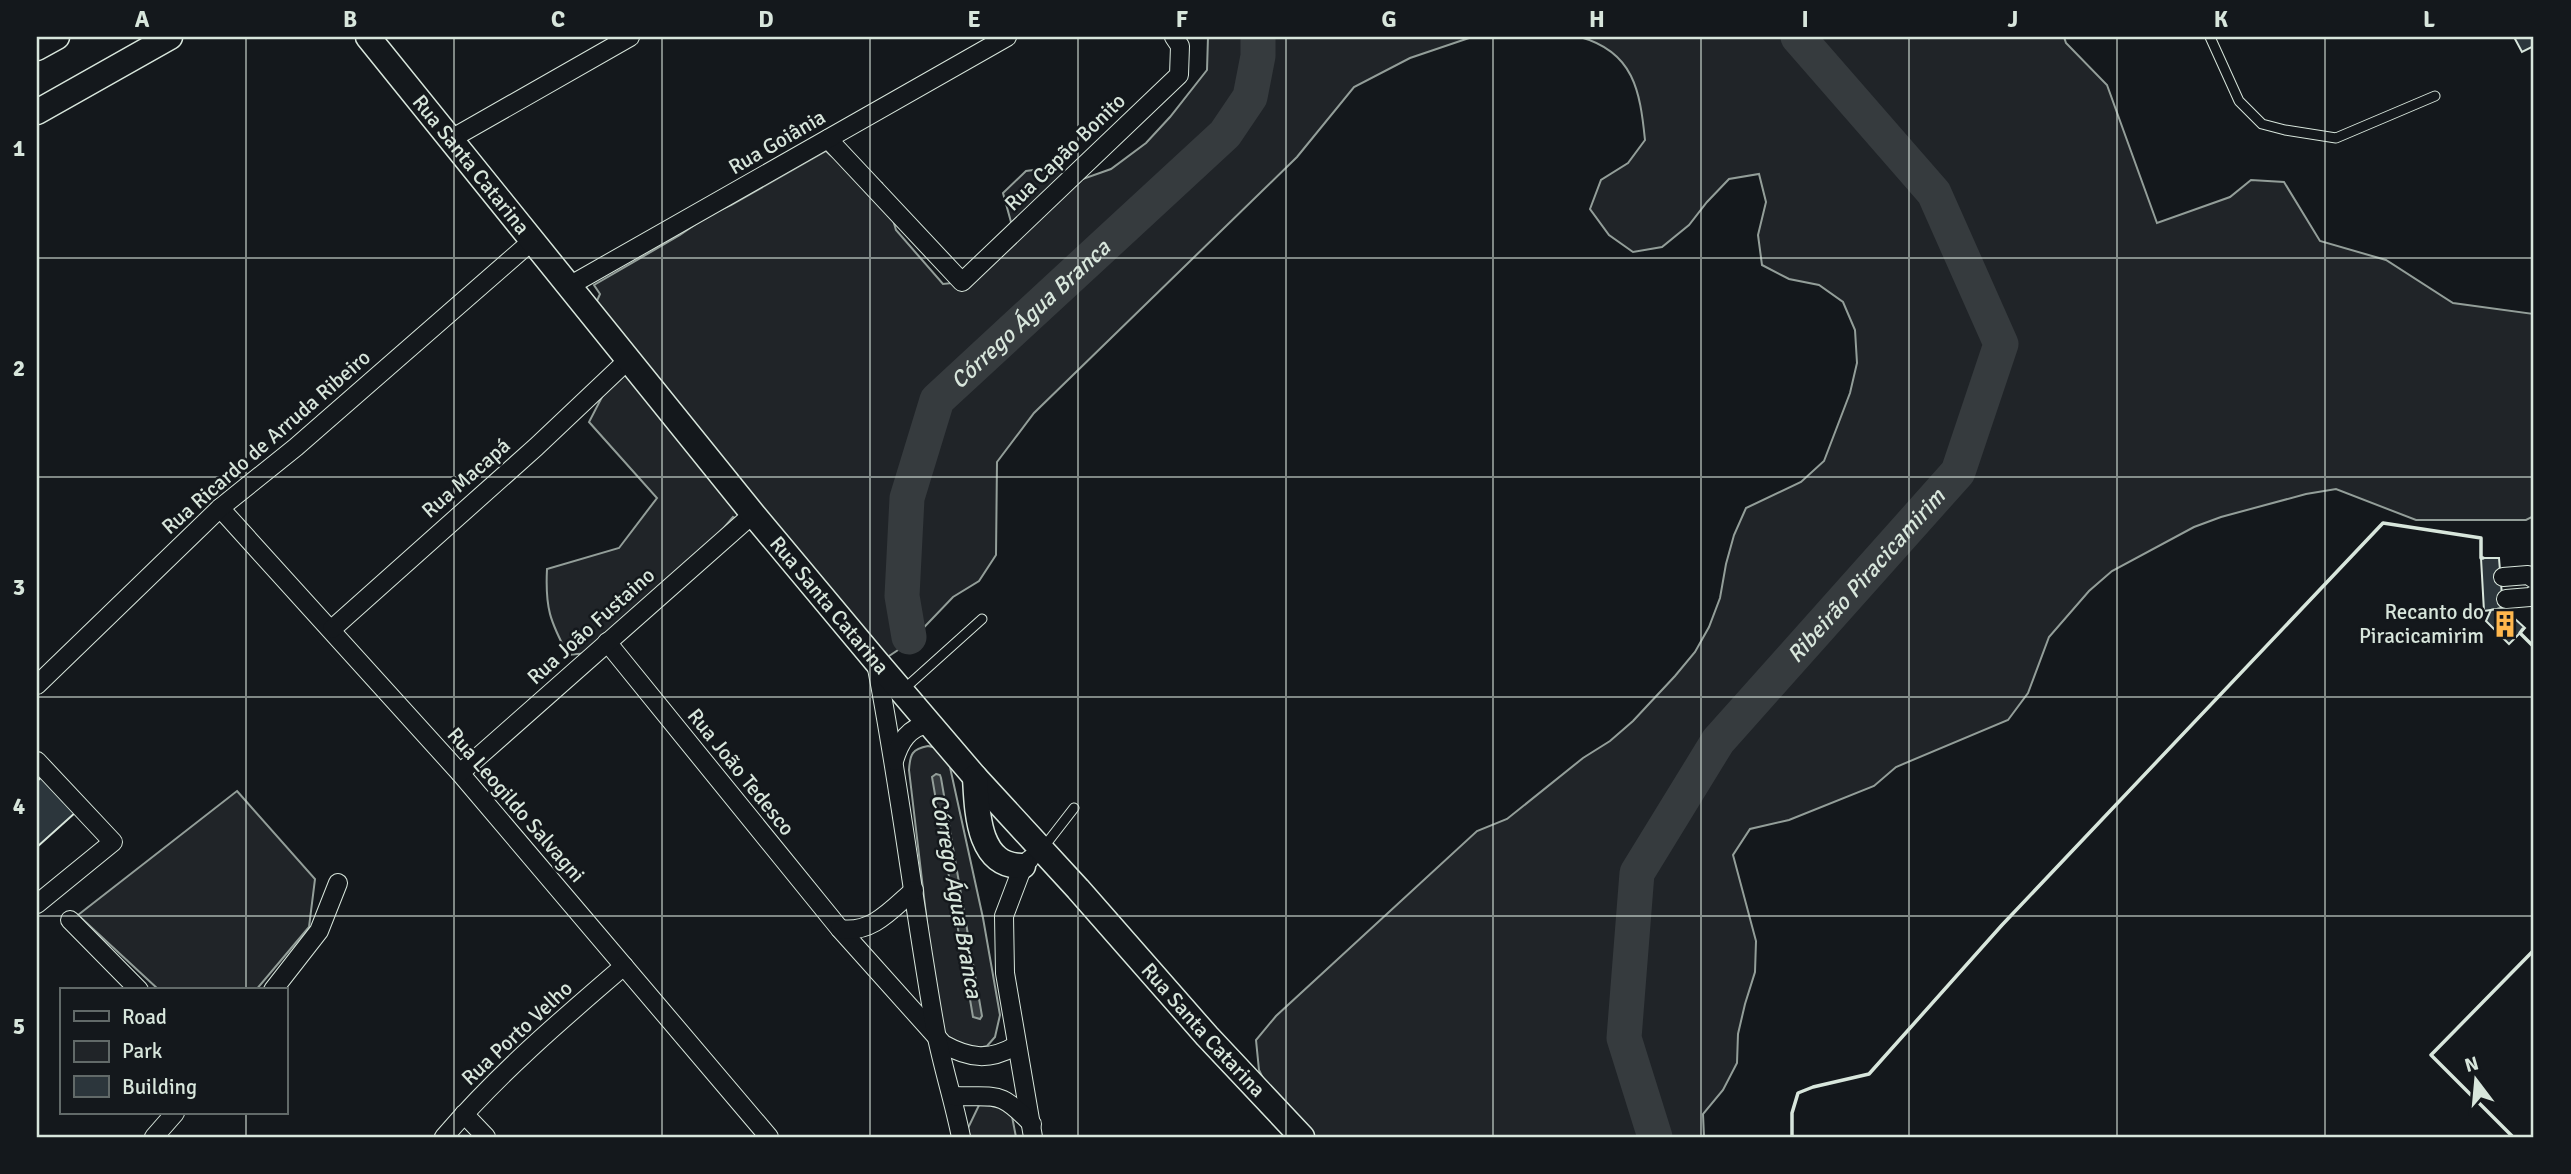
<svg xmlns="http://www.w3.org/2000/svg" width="2571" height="1174" font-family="Signika,sans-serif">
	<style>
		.green { fill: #202428; stroke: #939e99; stroke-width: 2 }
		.water { fill: #363b3e; stroke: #939e99; stroke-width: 2 }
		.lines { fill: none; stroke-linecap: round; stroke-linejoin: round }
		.river { stroke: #363b3e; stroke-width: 35 }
		.building { fill: #2c363c; stroke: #d8e6dc; stroke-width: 2 }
		.lane-casing { stroke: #d8e6dc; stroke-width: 11 }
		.street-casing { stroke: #d8e6dc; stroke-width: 20 }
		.secondary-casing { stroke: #d8e6dc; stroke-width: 27 }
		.lane { stroke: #14181c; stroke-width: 9 }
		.street { stroke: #14181c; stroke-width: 18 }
		.secondary { stroke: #14181c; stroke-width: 24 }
		.wall { stroke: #d8e6dc; stroke-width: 3.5 }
		.grid { fill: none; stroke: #d8e6dc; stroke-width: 2; stroke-opacity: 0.55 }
		.labels { text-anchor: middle; stroke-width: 5; stroke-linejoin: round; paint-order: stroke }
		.street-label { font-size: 21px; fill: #d8e6dc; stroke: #14181c }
		.poi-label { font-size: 21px; fill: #d8e6dc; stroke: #14181c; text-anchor: end }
		.water-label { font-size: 23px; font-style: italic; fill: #d8e6dc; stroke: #14181c }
		.neatline { fill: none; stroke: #d8e6dc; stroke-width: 2.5 }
		.grid-label { font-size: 23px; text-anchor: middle; font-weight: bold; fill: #d8e6dc }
	</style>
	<rect width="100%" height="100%" fill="#14181c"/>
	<g class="green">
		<path d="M1208,37H1479L1469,38L1410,58L1354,87L1297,157L1034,413L997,462L996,555L979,581L953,597L910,642L886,658L759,529L733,517L650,615L598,652L568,655C550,621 545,608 547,569L619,548L657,498L589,422L603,395L620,372L608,344L588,321L600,294L594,285L680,235L709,215L731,205L826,151C838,164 864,173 882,183L896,230L943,284L952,283L1002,250L1011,222L1003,193L1026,171L1056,167L1083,179L1111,169L1146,143L1170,117L1207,70Z"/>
		<path d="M1580,37H2064L2066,43L2107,85L2157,223L2230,197L2251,180L2284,182L2320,241L2386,260L2453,303L2534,314V516L2526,520H2416L2336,489L2306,494L2221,517L2194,527L2112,571L2089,591L2049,637L2028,693L2008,720L1896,767L1874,786L1789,820L1750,829L1733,855L1756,941L1755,972L1745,1004L1738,1034L1737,1063L1723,1090L1703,1114L1704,1137H1299L1272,1097L1259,1070L1256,1040L1276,1016L1477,831L1507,819L1583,758L1610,741L1633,721L1675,676L1695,652L1709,627L1720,598L1726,564L1734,535L1746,508L1801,482L1824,461L1850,393L1857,363L1855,330L1843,302L1819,285L1789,279L1762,265L1758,235L1766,202L1759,174L1729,179L1707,202L1689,225L1662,247L1633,252L1609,235L1590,209L1601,180L1628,163L1645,140C1640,91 1634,52 1580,37Z"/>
		<path d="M928,746L937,748L948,758L983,918L1000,1015L995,1037L987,1046L974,1049L948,1043L938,1016L909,770C910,754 912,749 928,746Z"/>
		<path d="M237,791L315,879L309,927L256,990H159L78,915Z"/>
		<path d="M982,1099L1010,1106L1016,1137H970L968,1128Z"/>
	</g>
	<path class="water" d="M936,774L940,775L941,778L982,1016L980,1019L973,1017L932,777Z"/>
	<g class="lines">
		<g class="river">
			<path id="s1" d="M909,637L902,596L907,498L937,400L1225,134L1250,97L1258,56V37"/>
			<path id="s2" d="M1655,1137L1624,1038L1637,873L1718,741L1958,472L2001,344L1934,193L1798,37"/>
		</g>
	</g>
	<g class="building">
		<path d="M2514,37H2534V46L2522,52Z"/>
		<path d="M2481,558H2499L2503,608L2484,611Z"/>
		<path d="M2503,608L2525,628L2509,644L2486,621L2491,610Z"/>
		<path d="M43,776L76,812L37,847V781Z"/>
	</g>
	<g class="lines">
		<defs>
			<g id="lane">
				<path d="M2210,37L2239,101L2262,124L2285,130L2336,138L2435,96"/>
				<path d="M903,690L982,619"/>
				<path d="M1043,848L1074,808"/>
			</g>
			<g id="street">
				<path d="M451,139L630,37"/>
				<path d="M828,139L962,282L1179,75L1180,46L1174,37"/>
				<path d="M569,286L1007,37"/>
				<path d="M220,508L460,773L769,1137"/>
				<path d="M2503,577L2528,575L2534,579"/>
				<path d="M2506,599L2530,597L2534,595"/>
				<path d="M332,629L536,447L628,360"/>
				<path d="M607,642L840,929L943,1044C970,1059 990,1061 1017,1045"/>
				<path d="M876,663C900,786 914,910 936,1033C943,1068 954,1102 961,1137"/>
				<path d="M37,685L220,508L296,447L532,241"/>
				<path d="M37,761L113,842L37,904"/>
				<path d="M894,761C900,741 908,728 930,723"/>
				<path d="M460,773L753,514"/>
				<path d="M1030,859L1023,866L1004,916L1005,973L1033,1137"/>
				<path d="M70,920L139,990"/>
				<path d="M840,929C872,934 892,909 914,890"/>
				<path d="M273,990L319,931L338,883"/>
				<path d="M953,1096C998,1098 998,1089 1032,1124"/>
				<path d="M464,1114L486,1137"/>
				<path d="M154,1137L175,1113"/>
				<path d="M444,1137C498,1074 561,1020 624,966"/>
			</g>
			<g id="secondary">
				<path id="s3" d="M368,37L753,514L875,660L975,777L1078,889L1207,1036L1302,1137"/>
				<path d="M37,48L57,37"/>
				<path d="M37,112L170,37"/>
				<path d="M975,777C977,810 977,867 1023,866"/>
			</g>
		</defs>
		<use href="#lane" class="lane-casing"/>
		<use href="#street" class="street-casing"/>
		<use href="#secondary" class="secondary-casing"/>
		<use href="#lane" class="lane"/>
		<use href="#street" class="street"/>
		<use href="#secondary" class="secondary"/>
		<g class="wall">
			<path d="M2523,629L2520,633L2534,647"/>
			<path d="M1792,1137V1113L1798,1093L1813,1087L1869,1074L2002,925L2383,523L2481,538V558H2483"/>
			<path d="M2513,1137L2431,1055L2534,950"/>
		</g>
	</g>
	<path class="grid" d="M246,37V990M454,37V1137M662,37V1137M870,37V1137M1078,37V1137M1286,37V1137M1493,37V1137M1701,37V1137M1909,37V1137M2117,37V1137M2325,37V1137M37,258H2534M37,477H2534M37,697H2534M37,916H2534M246,1113V1137"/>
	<defs>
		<symbol id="building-bare" viewBox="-9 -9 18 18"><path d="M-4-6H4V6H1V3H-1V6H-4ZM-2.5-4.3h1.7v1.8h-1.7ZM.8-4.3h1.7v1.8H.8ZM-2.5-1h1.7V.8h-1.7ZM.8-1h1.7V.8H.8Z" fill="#ffb74d" stroke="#14181c" stroke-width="2.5" paint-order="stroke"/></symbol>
	</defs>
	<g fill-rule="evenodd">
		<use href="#building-bare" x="2486" y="605" width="38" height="38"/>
	</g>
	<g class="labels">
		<g class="street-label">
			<text transform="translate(777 142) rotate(-30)" y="7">Rua Goiânia</text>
			<text transform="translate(1065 152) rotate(-44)" y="7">Rua Capão Bonito</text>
			<text dy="7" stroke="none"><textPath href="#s3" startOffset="164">Rua Santa Catarina</textPath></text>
			<text transform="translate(266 442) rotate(-41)" y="7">Rua Ricardo de Arruda Ribeiro</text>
			<text transform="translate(466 478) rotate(-41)" y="7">Rua Macapá</text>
			<text dy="7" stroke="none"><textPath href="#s3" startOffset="732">Rua Santa Catarina</textPath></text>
			<text transform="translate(591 626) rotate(-42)" y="7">Rua João Fustaino</text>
			<text transform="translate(741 772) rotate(51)" y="7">Rua João Tedesco</text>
			<text transform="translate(516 805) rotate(49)" y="7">Rua Leogildo Salvagni</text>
			<text dy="7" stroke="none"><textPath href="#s3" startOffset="1298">Rua Santa Catarina</textPath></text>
			<text transform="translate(517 1033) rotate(-43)" y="7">Rua Porto Velho</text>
		</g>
		<g class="poi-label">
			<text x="2484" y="619">Recanto do<tspan x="2484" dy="24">Piracicamirim</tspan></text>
		</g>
		<g class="water-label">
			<text dy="8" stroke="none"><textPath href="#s1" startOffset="369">Córrego Água Branca</textPath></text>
			<text dy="8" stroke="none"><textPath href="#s2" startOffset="646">Ribeirão Piracicamirim</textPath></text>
			<text transform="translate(957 896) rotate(80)" y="8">Córrego Água Branca</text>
		</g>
	</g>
	<rect width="2571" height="1174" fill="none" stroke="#14181c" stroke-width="77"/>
	<rect x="60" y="988" width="228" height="126" fill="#14181c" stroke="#626a69" stroke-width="2"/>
	<rect x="74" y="1011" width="35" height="10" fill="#14181c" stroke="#626a69" stroke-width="2"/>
	<text x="122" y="1024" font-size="21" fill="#d8e6dc">Road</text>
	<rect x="74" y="1041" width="35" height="21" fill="#202428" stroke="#626a69" stroke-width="2"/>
	<text x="122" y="1058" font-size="21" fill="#d8e6dc">Park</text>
	<rect x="74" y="1076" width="35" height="21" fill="#2c363c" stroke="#626a69" stroke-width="2"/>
	<text x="122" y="1094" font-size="21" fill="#d8e6dc">Building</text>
	<g transform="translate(2476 1080) rotate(344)" stroke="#14181c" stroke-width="5" paint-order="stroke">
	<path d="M0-5L12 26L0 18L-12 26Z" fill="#d8e6dc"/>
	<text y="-10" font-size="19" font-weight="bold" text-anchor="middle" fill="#d8e6dc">N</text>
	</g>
	<rect x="38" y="38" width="2494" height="1098" class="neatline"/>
	<g class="grid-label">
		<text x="142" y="27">A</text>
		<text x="350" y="27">B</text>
		<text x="558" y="27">C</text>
		<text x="766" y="27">D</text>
		<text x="974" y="27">E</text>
		<text x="1182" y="27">F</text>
		<text x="1389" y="27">G</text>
		<text x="1597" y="27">H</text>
		<text x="1805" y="27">I</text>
		<text x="2013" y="27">J</text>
		<text x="2221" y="27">K</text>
		<text x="2429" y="27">L</text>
		<text x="19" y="156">1</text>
		<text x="19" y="376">2</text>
		<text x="19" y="595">3</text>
		<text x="19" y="814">4</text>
		<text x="19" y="1034">5</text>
	</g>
</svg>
